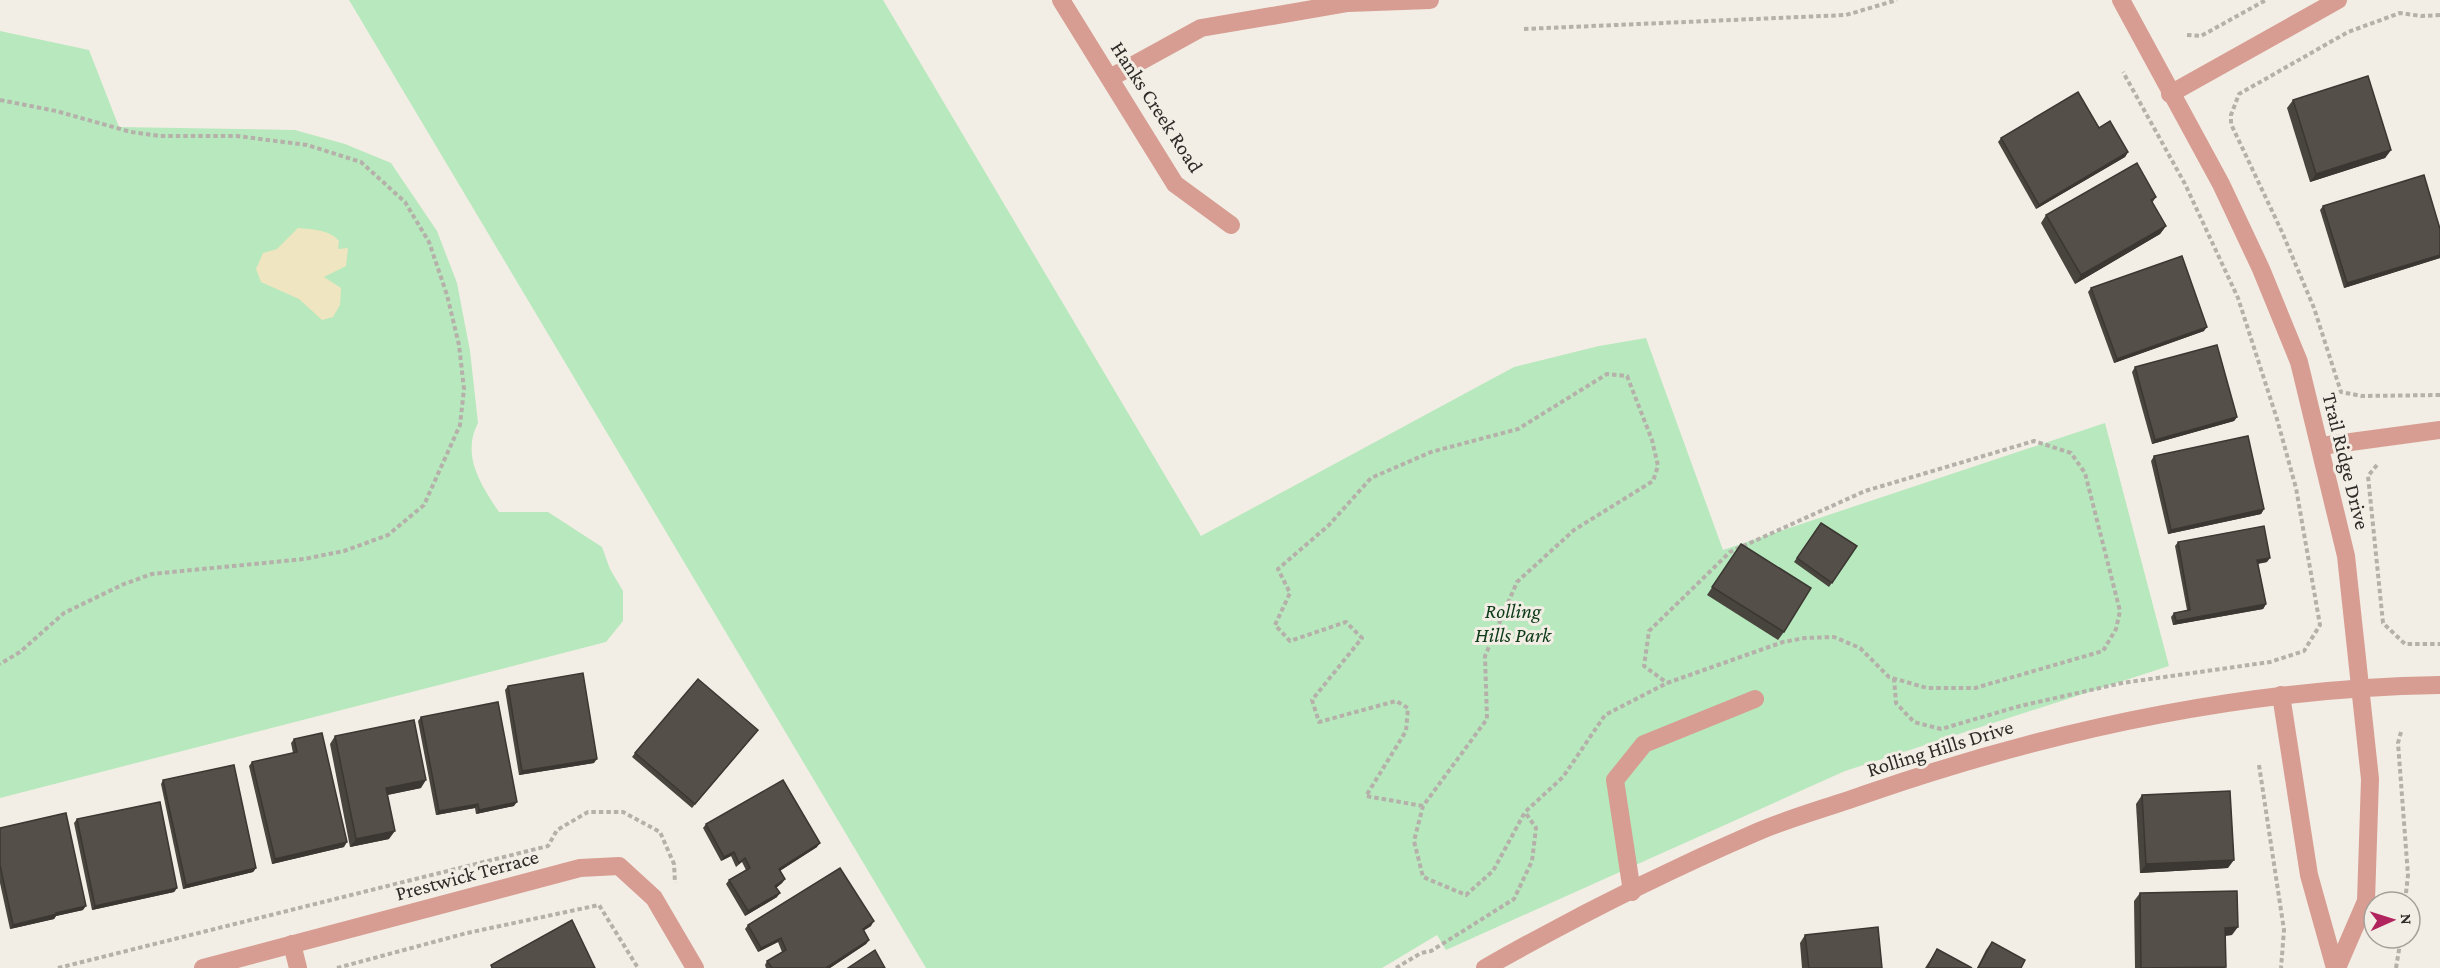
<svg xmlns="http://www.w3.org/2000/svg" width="2440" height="968" font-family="'Crimson Pro',serif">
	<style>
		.green { fill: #b8e8bd }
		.sand { fill: #efe5c0 }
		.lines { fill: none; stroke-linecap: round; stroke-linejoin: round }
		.path { stroke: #b5b1aa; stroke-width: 4; stroke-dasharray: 4.5 3; stroke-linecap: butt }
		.service { stroke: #d79d92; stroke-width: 18 }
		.minor { stroke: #d79d92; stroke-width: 18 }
		.tertiary { stroke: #d79d92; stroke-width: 18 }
		.wall { fill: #48443e }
		.shaded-wall { fill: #3b3732 }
		.building { fill: #544f48; stroke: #3b3732; stroke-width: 1.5 }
		.labels { text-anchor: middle; stroke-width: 6; stroke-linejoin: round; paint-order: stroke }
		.street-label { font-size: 21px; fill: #2d2b28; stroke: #f3eee5 }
		.park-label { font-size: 21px; font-style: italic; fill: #0d3b18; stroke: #f3eee5 }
	</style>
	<rect width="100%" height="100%" fill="#f3eee5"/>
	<g class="green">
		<path d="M349,0H883L1201,536L1514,367L1599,346L1646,338L1723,550L2105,423L2169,666L1845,771L1446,950L1437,935L1382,968H926Z"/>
		<path d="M0,31L89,50L119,127L295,130L345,144L391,163L437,231L457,283L470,351L478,423C461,455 481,485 499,512H548L602,547L610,569L623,591V621L606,642L0,798Z"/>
	</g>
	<path class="sand" d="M298,228C312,229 330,230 339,241L338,249L348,248L346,266L324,277L341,288L340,305L333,317L322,320L299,299L261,282L256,269L263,253L277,249Z"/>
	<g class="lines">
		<g class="path">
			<path d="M2440,15L2421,16L2400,13L2348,32L2239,94L2231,115V124L2282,232L2314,308L2341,392L2362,396L2440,395"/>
			<path d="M1524,29L1846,15L1897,0"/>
			<path d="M2187,35L2201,36L2266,0"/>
			<path d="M0,100L56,111L131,132L160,136H237L307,145L361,162L405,202L429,242L447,295L459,345L464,389L460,425L424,505L388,535L344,551L304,559L152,574L124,584L64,613L20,652L0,664"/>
			<path d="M2377,465L2368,476L2383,623L2405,644H2440"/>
			<path d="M1894,678L1896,703L1914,722L1941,729L2020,706L2122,683L2270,662L2304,651L2320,625L2296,488L2277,419L2238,298L2185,184L2123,72"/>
			<path d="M2401,732L2398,743L2408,875L2405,902"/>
			<path d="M2259,765L2284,930L2281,968"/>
			<path d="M1423,806L1366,796L1406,731L1408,708L1396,701L1319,722L1312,700L1362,638L1346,622L1290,641L1275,625L1290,593L1278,569L1329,525L1371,478L1431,452L1518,429L1607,374L1627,376L1652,440L1658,466L1653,481L1574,530L1517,582L1485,656L1487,719L1423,806L1414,841L1423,877L1466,895L1493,871L1525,812L1563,777L1605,715L1667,683L1783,642L1805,638L1834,637L1860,648L1889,677L1927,688H1975L2103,651L2116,629L2120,611L2085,473L2071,453L2034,441L1865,491L1730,552L1649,631L1644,666L1667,683"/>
			<path d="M58,968L548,846L557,830L588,812H623L660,832L674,864L675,883"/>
			<path d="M337,968L467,933L599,905L638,968"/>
			<path d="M1396,968L1421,953L1431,951L1514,899L1532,861L1536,828L1525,812"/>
			<path d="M2396,968L2401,938"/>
		</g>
		<path class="service" d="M1632,892L1615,780L1644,744L1755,699"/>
		<g class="minor">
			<path d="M1061,0L1175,184L1231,225"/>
			<path d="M2121,0L2221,184L2261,269L2299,362L2346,556L2370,779L2366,901L2337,968"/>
			<path d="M1110,78L1201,28L1348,3L1430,0"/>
			<path d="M2170,94L2338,0"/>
			<path d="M2321,446L2440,430"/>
			<path d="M2281,695L2309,875L2335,968"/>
			<path d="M292,944L298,968"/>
			<path d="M203,968L580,868L619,866L654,898L695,968"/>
		</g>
		<path class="tertiary" d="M1485,968C1573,918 1664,872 1757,832C1792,817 1830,807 1866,794C2051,730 2244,688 2440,685"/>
	</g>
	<g class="wall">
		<path d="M2293,100L2391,150L2385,158L2310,182L2287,108Z"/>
		<path d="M2099,128L2128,152L2125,157L2036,209L1998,142L2001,138Z"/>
		<path d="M2156,197L2152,203L2166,226L2160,234L2075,284L2041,223L2046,215Z"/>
		<path d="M2323,206L2440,229V258L2344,288L2320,210Z"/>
		<path d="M2091,288L2204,331L2114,363L2088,292Z"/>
		<path d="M2135,367L2237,417L2234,421L2152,444L2132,372Z"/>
		<path d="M2154,456L2264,509L2261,514L2168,534L2151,461Z"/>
		<path d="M1821,523L1857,546L1829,587L1794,562Z"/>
		<path d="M2178,542L2267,562L2258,564L2266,604L2263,609L2173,625L2171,617L2174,613L2187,610L2175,546Z"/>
		<path d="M1741,544L1784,632L1778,640L1707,595Z"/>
		<path d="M508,686L594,763L519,775L505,690Z"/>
		<path d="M421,717L514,806L476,814L475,808L436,815L418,721Z"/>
		<path d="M758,730L692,808L632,757L635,753Z"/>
		<path d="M335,736L421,788L388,795L389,839L350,847L330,744Z"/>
		<path d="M294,739L344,847L272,864L249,766L252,762L293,753L291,743Z"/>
		<path d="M163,780L256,868L253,872L183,889L161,784Z"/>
		<path d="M2142,795L2228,868L2140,873L2136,804Z"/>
		<path d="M77,819L177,888L174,892L92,910L74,823Z"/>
		<path d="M706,824L817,847L780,871L785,879L782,883L776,888L777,897L745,916L726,884L729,880L746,870L742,862L736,867L731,856L721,861L703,828Z"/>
		<path d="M0,828L83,910L56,916L54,919L10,929L0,883Z"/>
		<path d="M2140,893L2232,935L2225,936V968H2135L2134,901Z"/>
		<path d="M748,925L871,926L864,930L869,940L866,944L830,968H766L765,965L767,961L782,952L778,942L758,952L745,929Z"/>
		<path d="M1805,935L1882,968H1802L1800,943Z"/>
		<path d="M1992,942L2021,968H1977L1986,950Z"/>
		<path d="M1937,949L1972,968H1925Z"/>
	</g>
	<g class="shaded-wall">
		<path d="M2391,150L2385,158L2310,182L2316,174Z"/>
		<path d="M2128,152L2125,157L2036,209L2039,205Z"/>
		<path d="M2166,226L2160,234L2075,284L2081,275Z"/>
		<path d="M2440,255V258L2344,288L2347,283Z"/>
		<path d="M2207,327L2204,331L2114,363L2117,359Z"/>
		<path d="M2237,417L2234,421L2152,444L2155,440Z"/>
		<path d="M2264,509L2261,514L2168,534L2171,530Z"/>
		<path d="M2270,558L2267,562L2254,564L2257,560Z"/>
		<path d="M2266,604L2263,609L2173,625L2176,621Z"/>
		<path d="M597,759L594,763L519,775L522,771Z"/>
		<path d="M426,780L421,788L381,796L386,788Z"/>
		<path d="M517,802L514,806L476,814L479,810Z"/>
		<path d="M478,804L475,808L436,815L439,811Z"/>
		<path d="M395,831L389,839L350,847L356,839Z"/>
		<path d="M347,842L344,847L272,864L275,859Z"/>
		<path d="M820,843L817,847L776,873L779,869Z"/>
		<path d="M734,852L731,856L721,861L724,857Z"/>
		<path d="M2234,860L2228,868L2140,873L2146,864Z"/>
		<path d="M256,868L253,872L183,889L186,885Z"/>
		<path d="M785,879L782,883L772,891L775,886Z"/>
		<path d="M177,888L174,892L92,910L95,906Z"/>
		<path d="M780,893L777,897L745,916L748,911Z"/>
		<path d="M86,906L83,910L56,916L54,919L10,929L13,925L56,913Z"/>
		<path d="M874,921L871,926L860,933L863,929Z"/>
		<path d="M2238,927L2232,935L2219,936L2225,928Z"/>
		<path d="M781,938L778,942L758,952L761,948Z"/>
		<path d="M869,940L866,944L830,968H826Z"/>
		<path d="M2226,967L2225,968H2141Z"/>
	</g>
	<g class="building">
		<path d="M2368,76L2391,150L2316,174L2293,100Z"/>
		<path d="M2078,92L2099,128L2110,121L2128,152L2039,205L2001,138Z"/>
		<path d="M2137,163L2156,197L2151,200L2166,226L2081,275L2046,215Z"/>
		<path d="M2424,175L2440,229V255L2347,283L2323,206Z"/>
		<path d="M2182,256L2207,327L2117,359L2091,288Z"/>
		<path d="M2217,345L2237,417L2155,440L2135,367Z"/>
		<path d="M2248,436L2264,509L2171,530L2154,456Z"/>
		<path d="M1821,523L1857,546L1832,583L1797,558Z"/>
		<path d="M2264,526L2270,558L2257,560L2266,604L2176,621L2174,613L2190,610L2178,542Z"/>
		<path d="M1741,544L1811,588L1784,632L1712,587Z"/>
		<path d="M583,673L597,759L522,771L508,686Z"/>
		<path d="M698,679L758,730L695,804L635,753Z"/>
		<path d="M498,702L517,802L479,810L478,804L439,811L421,717Z"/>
		<path d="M414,720L426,780L386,788L395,831L356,839L335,736Z"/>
		<path d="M322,733L347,842L275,859L252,762L297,752L294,739Z"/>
		<path d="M234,765L256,868L186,885L163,780Z"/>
		<path d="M783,780L820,843L779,869L785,879L775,886L780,893L748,911L729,880L750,868L745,858L739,863L734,852L724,857L706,824Z"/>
		<path d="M2230,791L2234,860L2146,864L2142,795Z"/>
		<path d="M160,802L177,888L95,906L77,819Z"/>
		<path d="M66,813L86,906L56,913L57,914L13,925L0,865V828Z"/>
		<path d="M840,868L874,921L863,929L869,940L826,968H772L767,961L786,950L781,938L761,948L748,925Z"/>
		<path d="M2237,891L2238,927L2225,928L2226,967L2141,968L2140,893Z"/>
		<path d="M572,920L595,968H492L491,965Z"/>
		<path d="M1878,927L1882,968H1809L1805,935Z"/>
		<path d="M1992,942L2025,960L2021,968H1978Z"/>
		<path d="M1937,949L1972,968H1927Z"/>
		<path d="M875,950L885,968H848Z"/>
	</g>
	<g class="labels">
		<g class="street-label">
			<text transform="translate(1157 107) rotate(57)" y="7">Hanks Creek Road</text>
			<text transform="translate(2346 461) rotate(76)" y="7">Trail Ridge Drive</text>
			<text transform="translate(1940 748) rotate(-17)" y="7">Rolling Hills Drive</text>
			<text transform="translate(467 875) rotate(-15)" y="7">Prestwick Terrace</text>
		</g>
		<g class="park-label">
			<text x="1513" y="618">Rolling<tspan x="1513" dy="24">Hills Park</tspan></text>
		</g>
	</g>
	<g transform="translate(2392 920) rotate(87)"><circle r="28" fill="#f3eee5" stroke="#a4a099" stroke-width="1.5"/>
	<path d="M0-4.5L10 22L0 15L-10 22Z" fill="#b1245e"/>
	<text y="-9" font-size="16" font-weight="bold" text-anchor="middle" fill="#2d2b28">N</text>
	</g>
</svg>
